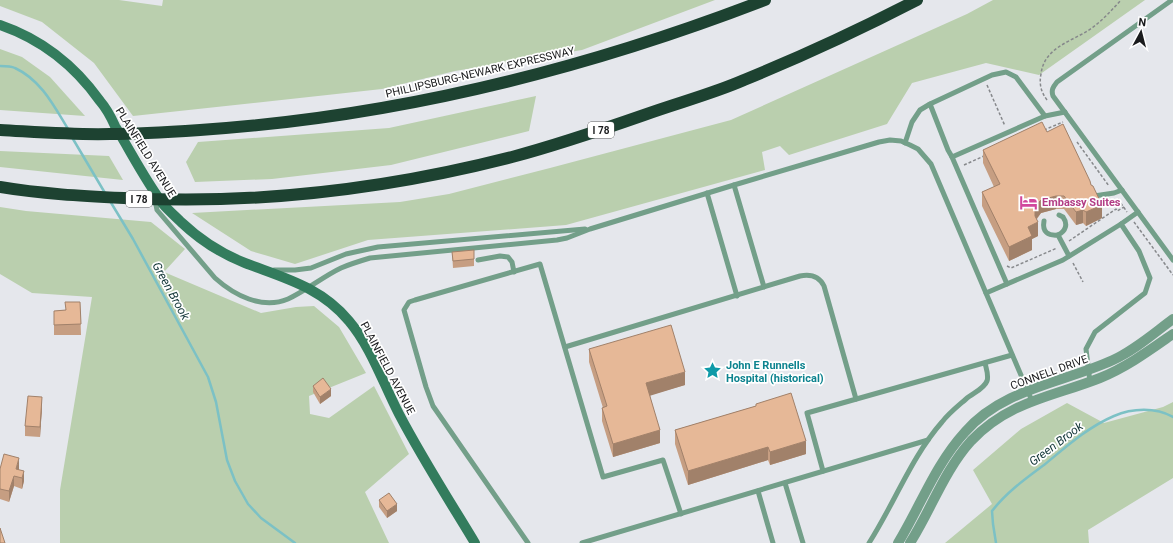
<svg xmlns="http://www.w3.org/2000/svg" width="1173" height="543" font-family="Roboto,sans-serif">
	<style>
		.green { fill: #bacfae }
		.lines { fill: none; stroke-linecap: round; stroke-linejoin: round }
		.stream { stroke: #7cc1c5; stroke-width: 2.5 }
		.path { stroke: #86888b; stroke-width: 1.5; stroke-dasharray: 3 2; stroke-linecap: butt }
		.lane { stroke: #739f89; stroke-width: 5 }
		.street { stroke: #739f89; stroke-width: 10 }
		.secondary { stroke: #337c5d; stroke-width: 10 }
		.highway { stroke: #1d4231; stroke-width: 12 }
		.wall { fill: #c69e82 }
		.shaded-wall { fill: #a1816a }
		.building { fill: #e6b897; stroke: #a1816a }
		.labels { text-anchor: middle; stroke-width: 3.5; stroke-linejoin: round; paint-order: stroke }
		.shield { fill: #fff; stroke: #5f5f61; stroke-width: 1 }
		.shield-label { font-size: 10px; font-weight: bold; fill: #1a1b1d }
		.street-label { font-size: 11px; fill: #1a1b1d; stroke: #fff }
		.hotel-label { font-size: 11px; font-weight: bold; fill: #b23c85; stroke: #fff; text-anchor: start }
		.culture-label { font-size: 11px; font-weight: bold; fill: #0d838f; stroke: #fff; text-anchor: start }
		.water-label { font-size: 12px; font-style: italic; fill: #123537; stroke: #fff }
	</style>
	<rect width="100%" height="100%" fill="#e5e7ec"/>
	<g class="green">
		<path d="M0,0H119L162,6L163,0H715L582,50L455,71L382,89L133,116L94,63L42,22L0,6Z"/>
		<path d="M993,0H1145L1039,75L986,63L912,83L887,124L789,155L780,146L762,152L765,170L566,225L368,240L295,264L251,251L192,213L400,202L449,194L550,168L731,120L967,14Z"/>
		<path d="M0,49L22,57L50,77L85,116L0,110Z"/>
		<path d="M536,96L529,131L391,165L272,179L195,182L186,162L198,142L389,128Z"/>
		<path d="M0,151L109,156L123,180L0,167Z"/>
		<path d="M0,207L26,211L151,222L185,249L164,272L261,313L296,307L314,306L339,327L366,373L309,396L310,414L329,418L374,386L409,454L365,492L389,543H60V490L92,297L32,293L0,274Z"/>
		<path d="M1173,402V478L1088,530L1089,543H945L992,504L973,470L1021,429L1067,403L1104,423L1163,407Z"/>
	</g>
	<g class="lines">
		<g class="stream">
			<path d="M0,66C5,66 11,66 15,68C41,80 54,106 68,129"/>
			<path d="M73,139L105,193"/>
			<path d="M110,201L133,239L208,377L216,402L227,460L235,481L248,504L261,518L295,543"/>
			<path d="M996,543L993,524L992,511C1007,492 1025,479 1044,465C1066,447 1088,427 1114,416C1132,408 1156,407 1173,417"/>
		</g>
		<g class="path">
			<path d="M987,85L1005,126"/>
			<path d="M1047,100C1041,92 1039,84 1041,74C1044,48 1070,42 1089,30C1101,22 1111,11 1121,0"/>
			<path d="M1044,130L1063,122"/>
			<path d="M1077,142L1109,186"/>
			<path d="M964,165L984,156"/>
			<path d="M1118,199L1127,212"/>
			<path d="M1134,222L1173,275"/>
			<path d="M1069,241L1116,209L1117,211L1124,207"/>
			<path d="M1073,263L1083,282"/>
			<path d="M1007,266L1011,268L1057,248"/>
		</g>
		<g class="lane">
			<path d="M1172,0L1057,82C1053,87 1051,90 1053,96L1173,260"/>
			<path d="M930,104L948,150L952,157L1045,116"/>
			<path d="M905,143L912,122L920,110L930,104L992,75L1006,72L1016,77L1045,116L1065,112"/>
			<path d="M952,157L1007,284"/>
			<path d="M734,185L764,287"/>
			<path d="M707,193L737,296"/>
			<path d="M1094,196L1114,193L1122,190"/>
			<path d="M155,200L157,210L215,278C234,295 262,310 288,299C306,291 322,277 341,268C350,264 360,261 370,258L557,240L567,238L590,229L734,185L879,142L890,140L901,141L910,145L918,149L931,164L1032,401"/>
			<path d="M1059,215L1063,217C1068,224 1066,231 1058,235L1069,256"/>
			<path d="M1044,221C1042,232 1048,236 1058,235"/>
			<path d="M478,260L500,256L508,257L512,262L514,272"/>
			<path d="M274,270H295L311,268L346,254L378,247L585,229"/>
			<path d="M986,293L1063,260L1121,224"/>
			<path d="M565,347L800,276C810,274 819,276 824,286L856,399"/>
			<path d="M1090,382L1086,349L1095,332L1145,293L1150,278L1139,251L1121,224L1138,212"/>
			<path d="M823,471L807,413L1012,355"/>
			<path d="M785,483L803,543"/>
			<path d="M758,491L773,543"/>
			<path d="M528,543L433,406L426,387L404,310L409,302L415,300L540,264L603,477L663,460L681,514"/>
			<path d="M582,543L928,440"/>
			<path d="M869,543C894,504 912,456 942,422C949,413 958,406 966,399C973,393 984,389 987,381C989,375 986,368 985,363"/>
		</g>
		<g class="street">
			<path d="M898,543C921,505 935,465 965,432C1003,388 1063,383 1113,360C1135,350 1154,333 1173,319"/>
			<path d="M910,543C931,510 944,471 971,441C1009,401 1052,397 1100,378C1127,367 1150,350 1173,334"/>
		</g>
		<path class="secondary" d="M0,25C41,39 75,66 100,101C106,108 111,117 115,126C131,152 145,180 163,204C168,210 175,216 181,222C199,239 222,254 245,263C284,278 321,287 349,321C371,347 383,383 399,414C422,458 449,500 475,543"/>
		<g class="highway">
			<path d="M0,130C37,132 73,135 110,134C140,134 170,132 200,130C394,117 584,70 765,0"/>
			<path d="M0,187C41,194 82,196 124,198C257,205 383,190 512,157C557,145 601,130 644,115C677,103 712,94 744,80C803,56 861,29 917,0"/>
		</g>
	</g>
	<g class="wall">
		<path d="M1047,132L1091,185L1102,218L1086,226L1083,223L1076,225L1064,209H1056L1041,213L1037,219L1038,236L1032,239V250L1009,261L982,206V192L994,187L983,163V150Z"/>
		<path d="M452,252L474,259V266L453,268Z"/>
		<path d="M80,302L81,335H54V311L65,310Z"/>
		<path d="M589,349L685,385L650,395L660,443L613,457L602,421V408H603L589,362Z"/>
		<path d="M313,386L331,396L320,404L313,392Z"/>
		<path d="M756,404L806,454L770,465L768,460L688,485L675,444V430L756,406Z"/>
		<path d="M42,407L40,437L25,436V426Z"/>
		<path d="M0,469H19V470L24,481L22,489L14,486L9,502L0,499Z"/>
		<path d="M379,500L397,511L387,518L379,507Z"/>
	</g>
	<g class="shaded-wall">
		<path d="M1056,196V209L1041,213L1037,218L1035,223V210L1037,204L1041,200Z"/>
		<path d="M1102,205V218L1086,226V212Z"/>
		<path d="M1083,210V223L1076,225V212Z"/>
		<path d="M1038,222V236L1032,239V250L1009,261V247L1028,227Z"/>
		<path d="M685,372V385L646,397V383Z"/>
		<path d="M331,389V396L320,404V397Z"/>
		<path d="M42,397V407L40,437V427Z"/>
		<path d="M660,430V443L613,457V444Z"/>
		<path d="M806,441V454L770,465V452Z"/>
		<path d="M768,447V460L688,485V471Z"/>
		<path d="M19,458V469L17,477L16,469Z"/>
		<path d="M24,471V481L22,489V478Z"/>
		<path d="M14,476V486L9,502V491Z"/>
		<path d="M397,504V511L387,518V511Z"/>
	</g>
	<g class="building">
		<path d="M1042,122L1047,132L1063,124L1090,181L1091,185L1093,186L1102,205L1086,212L1083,210L1076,212L1064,196H1056L1041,200L1037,204L1035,210V216L1038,222L1028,227L1032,236L1009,247L982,192L1000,184L983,150Z"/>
		<path d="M474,250V259L453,261L452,252Z"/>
		<path d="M65,302H80L81,324L54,325V311L66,310Z"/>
		<path d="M671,325L685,372L646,383L660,430L613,444L602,408L607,406L589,349Z"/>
		<path d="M323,378L331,389L320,397L313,386Z"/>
		<path d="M791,393L806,441L770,452L768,447L688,471L675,430L756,406V404Z"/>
		<path d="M28,396L42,397L40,427L25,426Z"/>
		<path d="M4,454L19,458L16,469L24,471L22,478L14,476L9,491L0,489V469Z"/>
		<path d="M389,493L397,504L387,511L379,500Z"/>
		<path d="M0,528L5,543H0Z"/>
	</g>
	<defs>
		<symbol id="hotel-bare" viewBox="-9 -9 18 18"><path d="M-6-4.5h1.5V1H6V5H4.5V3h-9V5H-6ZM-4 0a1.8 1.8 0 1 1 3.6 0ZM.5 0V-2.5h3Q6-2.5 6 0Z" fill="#d1479c" stroke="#fff" stroke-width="2.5" paint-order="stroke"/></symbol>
		<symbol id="sight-bare" viewBox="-9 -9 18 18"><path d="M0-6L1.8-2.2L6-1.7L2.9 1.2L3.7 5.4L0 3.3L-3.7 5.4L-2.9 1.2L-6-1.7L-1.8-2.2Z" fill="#0f9aa8" stroke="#fff" stroke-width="2.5" paint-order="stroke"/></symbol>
	</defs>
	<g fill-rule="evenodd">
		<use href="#hotel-bare" x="1016" y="190" width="25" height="25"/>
		<use href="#sight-bare" x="700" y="358" width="25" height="25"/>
	</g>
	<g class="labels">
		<g class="shield">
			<rect x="588" y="122" width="26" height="16" rx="3"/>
			<rect x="126" y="191" width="26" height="16" rx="3"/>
		</g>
		<g class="shield-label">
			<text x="601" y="134">I 78</text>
			<text x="139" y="203">I 78</text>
		</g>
		<g class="street-label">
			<text transform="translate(480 72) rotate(-13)" y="4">PHILLIPSBURG-NEWARK EXPRESSWAY</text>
			<text transform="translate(146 152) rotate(58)" y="4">PLAINFIELD AVENUE</text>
			<text transform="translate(388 368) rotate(62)" y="4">PLAINFIELD AVENUE</text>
			<text transform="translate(1049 372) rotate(-20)" y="4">CONNELL DRIVE</text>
		</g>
		<g class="hotel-label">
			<text x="1042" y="206">Embassy Suites</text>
		</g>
		<g class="culture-label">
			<text x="726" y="369">John E Runnells<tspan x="726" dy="13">Hospital (historical)</tspan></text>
		</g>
		<g class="water-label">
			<text transform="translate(171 291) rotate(61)" y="4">Green Brook</text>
			<text transform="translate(1056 444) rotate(-37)" y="4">Green Brook</text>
		</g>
	</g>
	<g transform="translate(1141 32) rotate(7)" stroke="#ffffff" stroke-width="3" paint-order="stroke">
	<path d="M0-3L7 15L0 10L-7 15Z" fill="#1a1b1d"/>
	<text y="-6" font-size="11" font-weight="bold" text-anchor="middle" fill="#1a1b1d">N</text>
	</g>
</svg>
